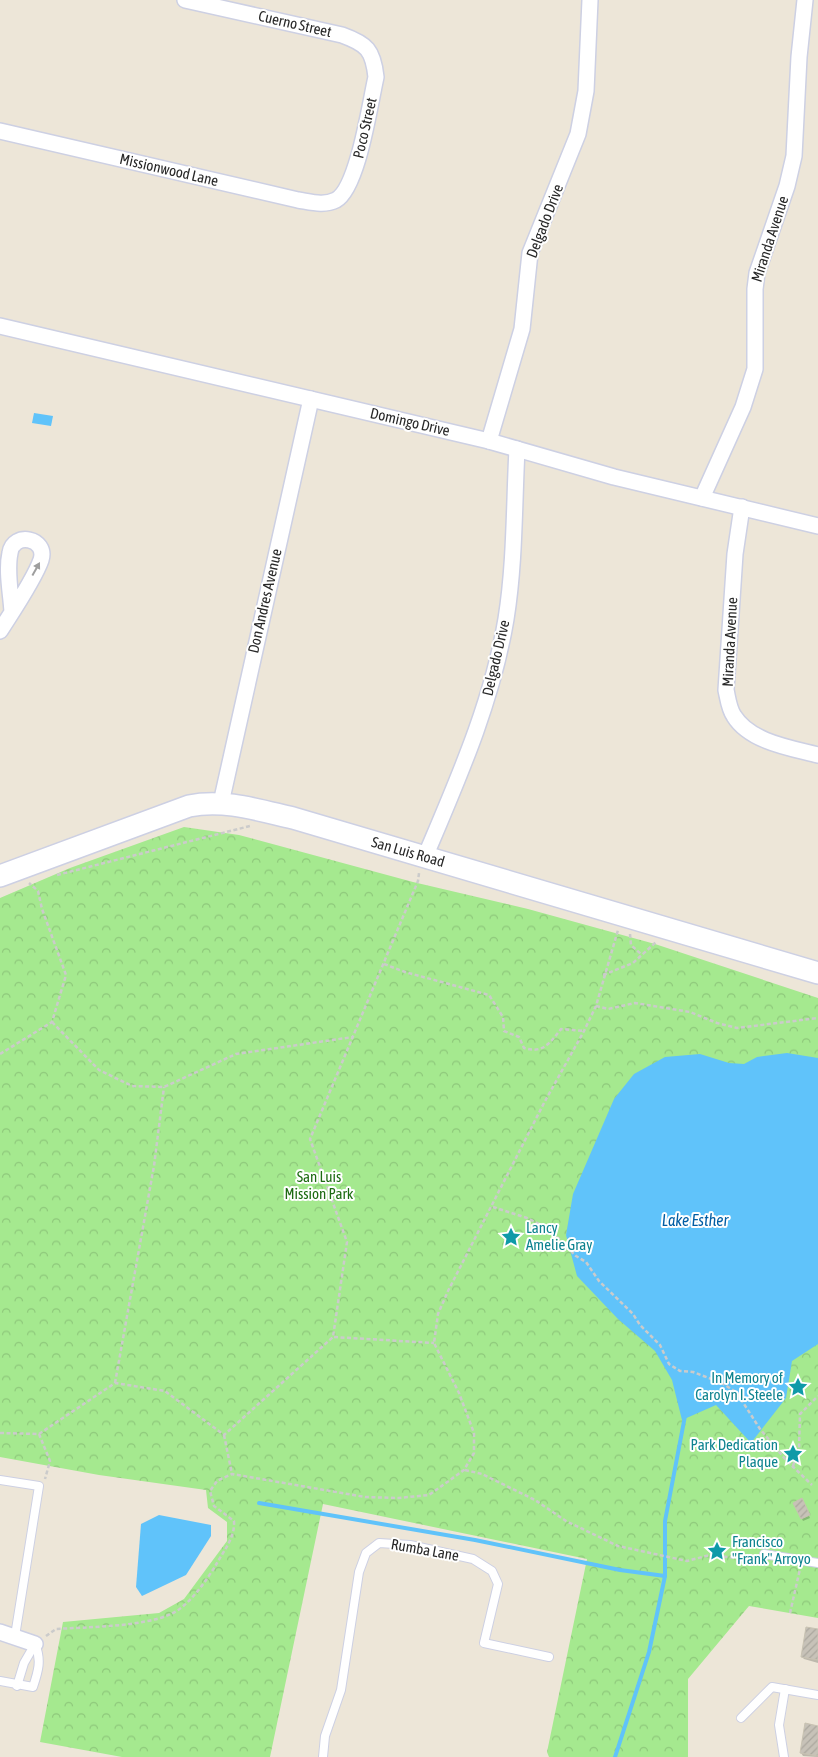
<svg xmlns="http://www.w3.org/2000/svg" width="818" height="1757" font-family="'Asap Condensed',sans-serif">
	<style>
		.forest { fill: url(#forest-crowns) }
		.water { fill: #60c3fa }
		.shadow { fill: #0003 }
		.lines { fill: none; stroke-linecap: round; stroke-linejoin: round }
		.stream { stroke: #60c3fa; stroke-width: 4 }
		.building { fill: url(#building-hatch); stroke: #c8c2b2 }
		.lane-casing { stroke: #cdd0e3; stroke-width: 10 }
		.street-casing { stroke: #cdd0e3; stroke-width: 18 }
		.secondary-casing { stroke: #cdd0e3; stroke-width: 24 }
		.path { stroke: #cbcbcb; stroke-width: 2.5; stroke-dasharray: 4 2.5; stroke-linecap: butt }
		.lane { stroke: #fff; stroke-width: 8 }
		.street { stroke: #fff; stroke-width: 15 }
		.secondary { stroke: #fff; stroke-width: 21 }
		.oneway { fill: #9e9e9e }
		.labels { text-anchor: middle; stroke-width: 4; stroke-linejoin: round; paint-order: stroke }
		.street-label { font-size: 15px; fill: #282828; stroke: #fff }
		.park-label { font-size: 15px; fill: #1d6b12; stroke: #fff }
		.culture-label { font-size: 15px; fill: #0d838f; stroke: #fff; text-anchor: start }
		.water-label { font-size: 16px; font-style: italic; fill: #005da4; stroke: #fff }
	</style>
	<defs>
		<pattern id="forest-crowns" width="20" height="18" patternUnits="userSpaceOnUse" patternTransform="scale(1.25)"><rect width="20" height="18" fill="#a5e98f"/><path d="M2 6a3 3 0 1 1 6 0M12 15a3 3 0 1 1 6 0" fill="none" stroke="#8ec87b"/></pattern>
		<pattern id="building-hatch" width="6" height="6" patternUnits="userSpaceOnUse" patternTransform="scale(1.25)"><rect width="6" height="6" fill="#c7c2b8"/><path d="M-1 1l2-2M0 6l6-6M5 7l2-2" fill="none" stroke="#aba79e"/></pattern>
	</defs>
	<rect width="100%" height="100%" fill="#ede6d8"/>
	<path class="forest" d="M184,827L239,835L413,882L528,909L655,944L818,998V1618L749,1606L688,1679V1757H549L547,1752L587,1559L323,1504L270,1757H122L40,1742L63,1622L159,1613L184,1599L227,1541V1522L208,1508L206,1490L99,1475L0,1457V898L70,868Z"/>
	<g class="water">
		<path d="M34,413L53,416L51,426L32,423Z"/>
		<path d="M787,1053L818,1058V1344L792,1361L786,1398L751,1443L716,1405L682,1420L672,1380L655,1351L618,1319L577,1276L566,1235L573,1194L614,1099L634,1074L665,1057L700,1054L729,1063L744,1064L757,1057Z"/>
		<path d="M159,1515L211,1525V1536L186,1575L142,1596L136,1587L141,1524Z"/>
	</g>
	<g class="shadow">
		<path d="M801,1500L810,1518L803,1521L795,1503Z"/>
		<path d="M818,1631V1663L804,1659L802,1657Z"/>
		<path d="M818,1727V1757L803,1756L801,1753Z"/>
	</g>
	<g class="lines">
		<g class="stream">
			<path d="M259,1503L475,1540L620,1570L665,1576"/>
			<path d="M615,1757L649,1652L665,1576V1521L685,1416"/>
		</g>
	</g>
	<g class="building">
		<path d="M802,1498L810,1515L801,1519L793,1503Z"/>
		<path d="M806,1627L818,1629V1660L801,1657Z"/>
		<path d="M805,1723L818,1726V1756L800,1753Z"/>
	</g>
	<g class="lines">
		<defs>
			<g id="lane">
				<path d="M0,1480L39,1486L15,1636"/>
				<path d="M764,1554L818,1563"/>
				<path d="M0,1681L33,1687C38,1672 42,1660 35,1644"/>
				<path d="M17,1686L24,1663L35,1644"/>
				<path d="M741,1718L772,1687L818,1695"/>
				<path d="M323,1757L325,1736L341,1690L359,1572L366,1553L379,1543L410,1545L473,1559L492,1571L498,1584L484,1643L549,1657"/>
				<path d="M784,1757L779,1725L785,1689"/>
			</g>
			<g id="street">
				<path d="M0,131L298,200C311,202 324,206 336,200C358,188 370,103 376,77C373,50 367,44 342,35L185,0"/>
				<path d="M0,326L489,441L614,477L818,526"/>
				<path d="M489,441L522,329L530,253L578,134L586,91L590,0"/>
				<path d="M702,498L743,407L755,369V289L757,273L787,186L794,156L799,57L805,0"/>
				<path d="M742,507L735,554L726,690C728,699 729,709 734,716C750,742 791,748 818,755"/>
				<path d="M0,631C12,612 34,580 41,560C48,538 13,531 10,553C6,571 11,594 12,612"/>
				<path d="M221,803L311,399"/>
				<path d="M425,857C458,779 492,703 506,619C515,563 514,505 517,449"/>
				<path d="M0,1632L35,1644"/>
			</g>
			<path id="secondary" d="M0,876L189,806C224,799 258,810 293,818L818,973"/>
		</defs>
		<use href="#lane" class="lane-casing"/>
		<use href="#street" class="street-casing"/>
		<use href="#secondary" class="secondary-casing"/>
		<g class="path">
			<path d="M57,875L250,826"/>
			<path d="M630,934L631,945L642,955"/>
			<path d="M384,964L405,972L489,995L503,1017L504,1031L519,1037L524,1048C543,1054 550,1043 561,1029L584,1031"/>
			<path d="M603,975L633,963L656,942"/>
			<path d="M596,1006L608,1009L635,1003L690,1012L717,1023L737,1028L818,1018"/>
			<path d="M52,1022L99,1070L132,1086L164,1087L236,1054L353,1037"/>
			<path d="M0,1054L52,1022L66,975L42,909L38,891L29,883"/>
			<path d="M493,1207L527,1218L549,1229L576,1256L586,1262L599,1281L633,1314L640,1325L660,1345L669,1364L680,1371L693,1372L722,1383L737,1393L760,1429L786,1460L812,1485"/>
			<path d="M334,1337L434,1343"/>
			<path d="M115,1383L154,1166L164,1087"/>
			<path d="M0,1433L39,1434L115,1383L165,1391L224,1435L333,1337L347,1242L310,1139L418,881L419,873"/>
			<path d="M39,1434L50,1461L45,1479"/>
			<path d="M224,1435L232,1474"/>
			<path d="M793,1466L799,1448L800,1414L818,1396"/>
			<path d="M465,1470L482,1474L535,1500L566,1521L618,1546L687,1561L710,1555L737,1558L755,1555"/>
			<path d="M790,1613L800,1569"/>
			<path d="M46,1636L56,1629C87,1627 142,1627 171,1614C189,1606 207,1580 217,1563C225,1549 235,1537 234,1521L214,1506L210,1491L217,1481L232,1474L365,1497L399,1498L429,1495L464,1470L474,1453V1433L459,1393L434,1343L438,1314L448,1291L544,1103L584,1031L596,1006L618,930"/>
		</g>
		<use href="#lane" class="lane"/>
		<use href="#street" class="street"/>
		<use href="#secondary" class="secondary"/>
	</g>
	<defs><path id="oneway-solid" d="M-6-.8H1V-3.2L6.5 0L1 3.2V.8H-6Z" transform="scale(1.25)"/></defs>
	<use class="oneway" href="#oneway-solid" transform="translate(36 569) rotate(-61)"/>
	<defs>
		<symbol id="sight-bare" viewBox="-9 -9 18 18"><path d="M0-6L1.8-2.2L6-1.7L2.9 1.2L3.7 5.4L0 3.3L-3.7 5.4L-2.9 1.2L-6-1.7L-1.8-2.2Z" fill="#0f9aa8" stroke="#fff" stroke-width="2.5" paint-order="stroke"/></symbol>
	</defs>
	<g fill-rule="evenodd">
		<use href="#sight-bare" x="497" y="1223" width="28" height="28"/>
		<use href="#sight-bare" x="784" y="1373" width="28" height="28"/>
		<use href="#sight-bare" x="779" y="1440" width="28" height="28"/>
		<use href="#sight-bare" x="703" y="1537" width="28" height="28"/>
	</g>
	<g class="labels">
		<g class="street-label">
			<text transform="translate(295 24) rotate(13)" y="5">Cuerno Street</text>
			<text transform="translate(365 128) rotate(-77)" y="5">Poco Street</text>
			<text transform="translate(169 170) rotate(13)" y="5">Missionwood Lane</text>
			<text transform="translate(545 221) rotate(-69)" y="5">Delgado Drive</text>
			<text transform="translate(770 239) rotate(-72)" y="5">Miranda Avenue</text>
			<text transform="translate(410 422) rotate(13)" y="5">Domingo Drive</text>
			<text transform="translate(265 601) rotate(-77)" y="5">Don Andres Avenue</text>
			<text transform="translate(730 642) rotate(-87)" y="5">Miranda Avenue</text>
			<text transform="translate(496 658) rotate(-77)" y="5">Delgado Drive</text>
			<text transform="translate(408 852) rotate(16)" y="5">San Luis Road</text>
			<text transform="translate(425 1550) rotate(10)" y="5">Rumba Lane</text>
		</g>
		<g class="park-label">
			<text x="319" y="1182">San Luis<tspan x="319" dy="17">Mission Park</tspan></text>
		</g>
		<g class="culture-label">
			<text x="526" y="1233">Lancy<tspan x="526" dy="17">Amelie Gray</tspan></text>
			<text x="783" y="1383" text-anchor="end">In Memory of<tspan x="783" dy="17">Carolyn I. Steele</tspan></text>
			<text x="778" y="1450" text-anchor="end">Park Dedication<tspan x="778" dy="17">Plaque</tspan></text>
			<text x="732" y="1547">Francisco<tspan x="732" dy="17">"Frank" Arroyo</tspan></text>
		</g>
		<g class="water-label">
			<text x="695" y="1226">Lake Esther</text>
		</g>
	</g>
</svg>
